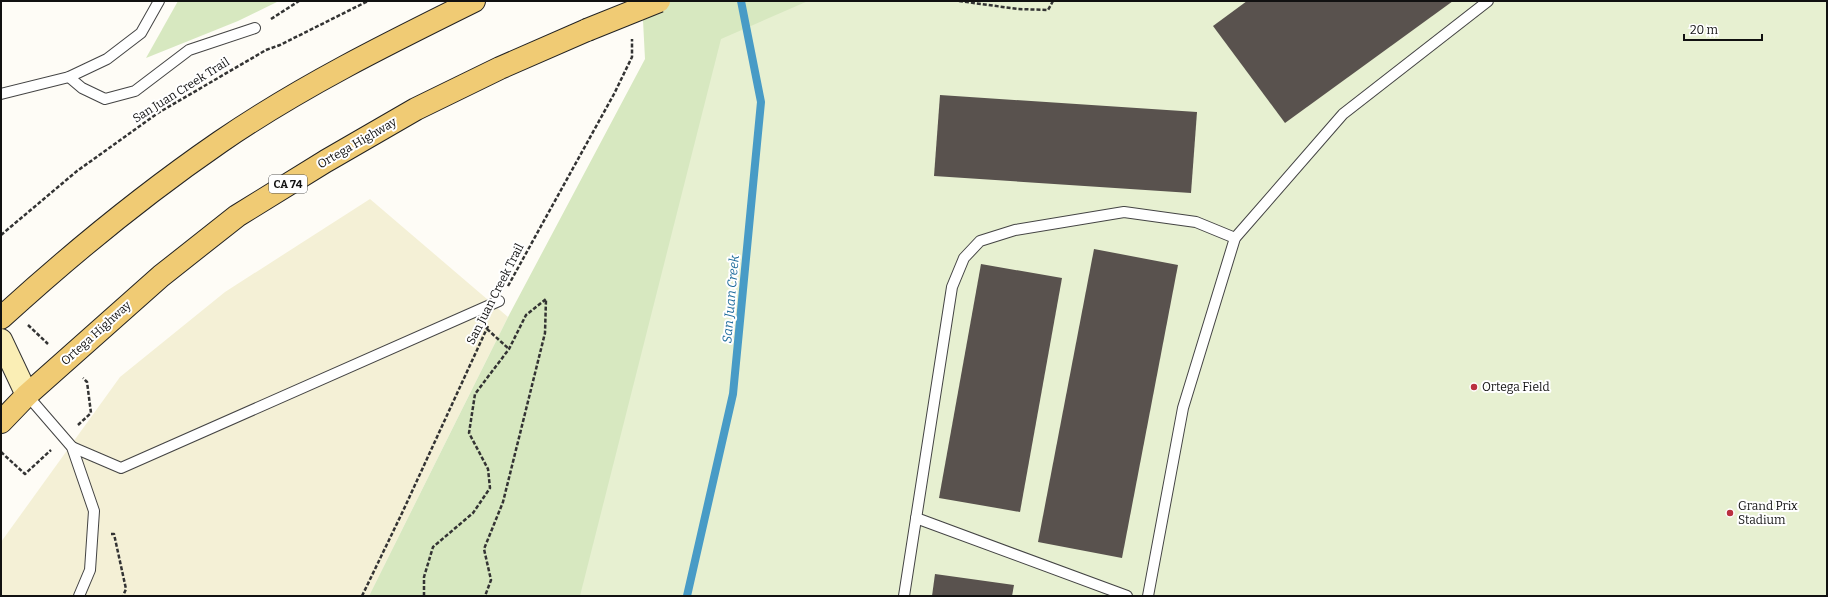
<svg xmlns="http://www.w3.org/2000/svg" width="1828" height="597" font-family="Bitter,serif">
	<style>
		.farmland { fill: #f4f0d6 }
		.green { fill: #d7e8c0 }
		.pitch { fill: #e7f0d1 }
		.lines { fill: none; stroke-linecap: round; stroke-linejoin: round }
		.stream { stroke: #489bc6; stroke-width: 8 }
		.building { fill: #59524e }
		.lane-casing { stroke: #444; stroke-width: 12 }
		.secondary-casing { stroke: #333; stroke-width: 24 }
		.primary-casing { stroke: #222; stroke-width: 24 }
		.path { stroke: #333; stroke-width: 2.5; stroke-dasharray: 4 2; stroke-linecap: butt }
		.lane { stroke: #fff; stroke-width: 10 }
		.secondary { stroke: #faeeb5; stroke-width: 22 }
		.primary { stroke: #f0cb74; stroke-width: 22 }
		.primary-bridge-casing { stroke: #222; stroke-width: 24; stroke-linecap: butt }
		.primary-bridge { stroke: #f0cb74; stroke-width: 22 }
		.poi-dot { fill: #ba303f; stroke: #fff; stroke-width: 1.5 }
		.labels { text-anchor: middle; stroke-width: 4; stroke-linejoin: round; paint-order: stroke }
		.shield { fill: #fff; stroke: #585858; stroke-width: 1 }
		.shield-label { font-size: 11px; font-weight: bold; fill: #111 }
		.street-label { font-size: 12px; fill: #111; stroke: #fff }
		.poi-label { font-size: 12px; fill: #111; stroke: #fff; text-anchor: start }
		.water-label { font-size: 13px; font-style: italic; fill: #206d9d; stroke: #fff }
	</style>
	<rect width="100%" height="100%" fill="#fefcf6"/>
	<path class="farmland" d="M370,199L508,317L369,596H1V542L120,377L225,292Z"/>
	<g class="green">
		<path d="M178,1H279L238,21L146,58Z"/>
		<path d="M642,1H882L829,596H369L508,317L645,59Z"/>
	</g>
	<path class="pitch" d="M808,1H1827V596H580L721,39Z"/>
	<g class="lines">
		<path class="stream" d="M687,596L733,394L761,102L741,1"/>
	</g>
	<g class="building">
		<path d="M1247,1H1453L1285,123L1213,26Z"/>
		<path d="M940,95L1197,112L1191,193L934,176Z"/>
		<path d="M1094,249L1178,265L1122,558L1038,542Z"/>
		<path d="M981,264L1062,278L1020,512L939,498Z"/>
		<path d="M935,574L1014,585L1012,596H932Z"/>
	</g>
	<g class="lines">
		<defs>
			<g id="lane">
				<path d="M69,77L82,88L105,99L135,91L189,50L255,28"/>
				<path d="M1,94L69,77L107,59L141,33L159,1"/>
				<path d="M27,395L72,447L94,511L90,570L79,596"/>
				<path d="M72,447L121,468L499,301"/>
				<path d="M916,518L1127,596"/>
				<path d="M904,596L952,287L964,258L980,241L1015,230L1124,212L1196,222L1235,238"/>
				<path d="M1148,596L1183,408L1235,238L1343,114L1488,1"/>
			</g>
			<path id="secondary" d="M1,340L27,395"/>
			<g id="primary">
				<path d="M1,318C70,255 143,195 220,142C300,87 387,44 474,1"/>
				<path d="M1,422L27,395L161,276L237,216L326,161L416,109L500,68L587,30"/>
			</g>
		</defs>
		<use href="#lane" class="lane-casing"/>
		<use href="#secondary" class="secondary-casing"/>
		<use href="#primary" class="primary-casing"/>
		<g class="path">
			<path d="M959,1L1018,9L1048,10L1053,1"/>
			<path d="M271,19L299,1"/>
			<path d="M1,235L77,171L158,113L266,50L280,45L368,1"/>
			<path d="M508,286L614,94L632,57V39"/>
			<path d="M28,325L48,344"/>
			<path d="M487,329L509,349"/>
			<path d="M78,425L91,413L87,382L83,378"/>
			<path d="M1,452L25,474L51,450"/>
			<path d="M111,534H114L126,589L123,596"/>
			<path d="M362,596L403,511L488,326"/>
			<path d="M424,596V577L433,547L473,513L490,488L488,469L469,433L475,394L509,349L526,315L546,299L545,333L503,502L484,549L491,580L485,596"/>
		</g>
		<use href="#lane" class="lane"/>
		<use href="#secondary" class="secondary"/>
		<use href="#primary" class="primary"/>
		<defs>
			<path id="primary-bridge" d="M587,30L659,1"/>
		</defs>
		<use href="#primary-bridge" class="primary-bridge-casing"/>
		<use href="#primary-bridge" class="primary-bridge"/>
	</g>
	<g class="poi-dot">
		<circle cx="1474" cy="387" r="4"/>
		<circle cx="1730" cy="513" r="4"/>
	</g>
	<g class="labels">
		<rect class="shield" x="269" y="175" width="38" height="18" rx="3"/>
		<g class="shield-label">
			<text x="288" y="188">CA 74</text>
		</g>
		<g class="street-label">
			<text transform="translate(181 90) rotate(-32)" y="4">San Juan Creek Trail</text>
			<text transform="translate(357 143) rotate(-30)" y="4">Ortega Highway</text>
			<text transform="translate(495 294) rotate(-63)" y="4">San Juan Creek Trail</text>
			<text transform="translate(96 333) rotate(-42)" y="4">Ortega Highway</text>
		</g>
		<g class="poi-label">
			<text x="1482" y="391">Ortega Field</text>
			<text x="1738" y="510">Grand Prix<tspan x="1738" dy="14">Stadium</tspan></text>
		</g>
		<g class="water-label">
			<text transform="translate(730 299) rotate(-85)" y="5">San Juan Creek</text>
		</g>
	</g>
	<rect width="1828" height="597" fill="none" stroke="#111111" stroke-width="4"/>
	<path d="M1684 34v6h78v-6" fill="none" stroke="#111111" stroke-width="2"/>
	<text x="1690" y="34" font-size="12" fill="#111111" stroke="#ffffff" stroke-width="3" paint-order="stroke">20 m</text>
</svg>
